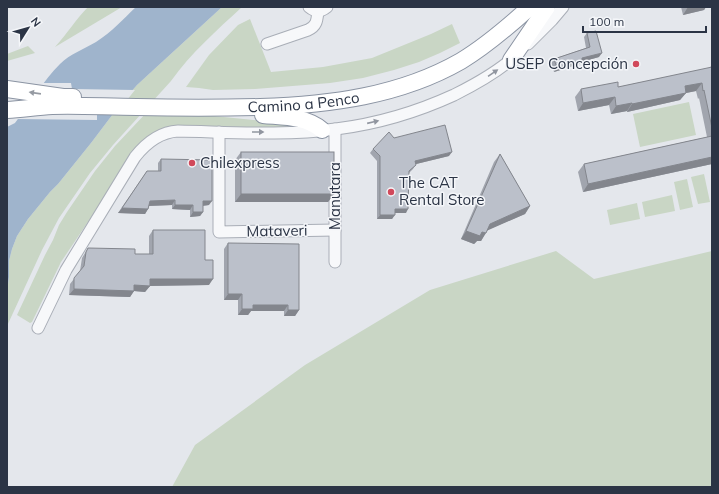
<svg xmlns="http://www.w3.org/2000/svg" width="719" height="494" font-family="Mulish,sans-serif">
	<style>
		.green { fill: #c9d6c5 }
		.water { fill: #9fb4cc }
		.pier { fill: #e4e7ec }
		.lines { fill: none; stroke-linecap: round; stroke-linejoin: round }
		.minor-casing { stroke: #a9aeb7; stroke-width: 13 }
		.highway-casing { stroke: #8b94a3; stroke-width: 18 }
		.minor { stroke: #f7f8fa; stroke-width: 11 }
		.highway { stroke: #fff; stroke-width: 16 }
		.wall { fill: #a1a5ae }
		.shaded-wall { fill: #83868d }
		.building { fill: #bbc0ca; stroke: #83868d }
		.oneway { fill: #9196a0 }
		.oneway2 { fill: #959aa2 }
		.poi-dot { fill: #d1495b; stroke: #f4f6f9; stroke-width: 1.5 }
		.labels { text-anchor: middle; stroke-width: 3; stroke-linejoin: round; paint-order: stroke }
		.poi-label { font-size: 15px; fill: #2b3445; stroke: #f4f6f9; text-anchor: start }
		.street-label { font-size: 15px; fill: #2b3445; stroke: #f4f6f9 }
	</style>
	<rect width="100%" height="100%" fill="#e4e7ec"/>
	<g class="green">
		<path d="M88,7H122L55,47C67,34 76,19 88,7Z"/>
		<path d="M222,7H242C217,30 191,53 171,81L113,145L90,173L59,218L42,250L7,326V291L9,277V261L12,249L17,236L28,219L50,192L58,184L91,143L122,102L137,85Z"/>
		<path d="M250,19L271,72L323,67L372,58L431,34L452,24L460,43L440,53L419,62L394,70L363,78L330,83L255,89L213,90L199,88L186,87L209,55L238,25Z"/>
		<path d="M28,46L35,53L7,61V54Z"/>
		<path d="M689,102L696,135L640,147L633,114Z"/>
		<path d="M147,112L176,116H214L302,125L298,129L177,128L137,149L61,262L32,322L30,323L17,315L45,255L53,240L59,225L67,212L95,171L115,146Z"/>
		<path d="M704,174L710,202L698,204L691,177Z"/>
		<path d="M687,179L693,207L680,210L674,182Z"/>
		<path d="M672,195L675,211L645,217L642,202Z"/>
		<path d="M637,203L640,219L610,225L607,210Z"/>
		<path d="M556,251L594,279L712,251V487H172L195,445L305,365L430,290Z"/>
	</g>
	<path class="water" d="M136,7H222L137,85L122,102L91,143L58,184L50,192L28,219L17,236L12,249L9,261V277L7,291V127L15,123C29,104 44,80 60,64C70,54 84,49 96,42C112,32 123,19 136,7Z"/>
	<path class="pier" d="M42,83H71L72,89L135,90L115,115H97V120L16,119Z"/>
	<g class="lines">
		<defs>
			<g id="minor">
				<path d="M309,7C315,12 321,12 327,7"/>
				<path d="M267,44L308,30C317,26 317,20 318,11"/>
				<path d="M528,44L552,20L563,7"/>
				<path d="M335,129V262"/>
				<path d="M219,132V232L335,230"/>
				<path d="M38,328L66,270L135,157C146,143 160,132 178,131C230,132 284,136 336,129C376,124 417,112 454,95C476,84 498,72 515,56"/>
			</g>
			<g id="highway">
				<path d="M511,60L547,7"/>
				<path d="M7,89L63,97H73"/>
				<path id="s1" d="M7,110C22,109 37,107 52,106C80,105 109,107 137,107C178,108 219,108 260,107C329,105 400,96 461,61C486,46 508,27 530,7"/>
				<path d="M263,115C283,117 306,116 322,130"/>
			</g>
		</defs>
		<use href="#minor" class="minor-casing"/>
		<use href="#highway" class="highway-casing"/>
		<use href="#minor" class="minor"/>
		<use href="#highway" class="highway"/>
	</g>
	<g class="wall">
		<path d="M681,7H706L704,10L683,15Z"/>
		<path d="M587,33L599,57L581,62L579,64L554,72L551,63L554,59L586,48L584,37Z"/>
		<path d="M712,64V164L583,192L578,172L584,164L707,137L699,98L698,99L696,91L686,93L680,100L627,112V111L611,114L609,105L578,111L575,97L581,89L618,87L710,68Z"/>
		<path d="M394,138L449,156L416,164L413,169L409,173L406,213H395L392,219H377V161L370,153L373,149Z"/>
		<path d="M241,152L334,194L328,202H235V160Z"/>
		<path d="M500,154L530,206L525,214L487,230L481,241H477L474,244L461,239L494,162Z"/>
		<path d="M161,159L209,205L203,206V212L200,216L190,217V210L172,209V205L149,206L148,209L145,214L118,213L147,171H158V163Z"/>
		<path d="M153,230L205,260L209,285L150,286L145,292L134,291L130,297L69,295L70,284L80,271L82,258L88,248L135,254H149V236Z"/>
		<path d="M228,243L299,310L295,316H284V311H251L248,315H238V300H224V249Z"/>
	</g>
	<g class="shaded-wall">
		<path d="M688,7H706L704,10L683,15Z"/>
		<path d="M602,53L599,57L581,62L579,64L554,72L557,68L582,58Z"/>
		<path d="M702,83L696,91L686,93L680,100L627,112L632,104L685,86Z"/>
		<path d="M615,97L609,105L578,111L583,103Z"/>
		<path d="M632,103L627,111L611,114L616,106Z"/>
		<path d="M452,152L449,156L412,165L415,161Z"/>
		<path d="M712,157V164L583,192L588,184Z"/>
		<path d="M241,194H334L328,202H235Z"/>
		<path d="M175,200L172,205L147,206L150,201Z"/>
		<path d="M203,201H212L209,205L200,206Z"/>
		<path d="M175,205H193L190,210L172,209Z"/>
		<path d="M530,206L525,214L484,232L490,224Z"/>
		<path d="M122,208L148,209L145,214L118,213Z"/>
		<path d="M395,209H408L406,213H392Z"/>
		<path d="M193,212H203L200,216L190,217Z"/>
		<path d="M380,215H395L392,219H377Z"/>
		<path d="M466,231L482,232L486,233L481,241H477L474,244L461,239Z"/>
		<path d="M150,279H213L209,285L147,286H150L145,292L134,291L130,297L69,295L74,289L134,285Z"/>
		<path d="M228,294H242L238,300H224Z"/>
		<path d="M253,305H288L284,311H251L248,315H238L242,309Z"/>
		<path d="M288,310H299L295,316H284Z"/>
	</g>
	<g class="building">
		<path d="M596,31L602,53L582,58V60L557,68L554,59L590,47L587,33Z"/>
		<path d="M712,67V128L704,90L703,91L702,83L685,86L686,93L632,104V103L616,106L615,97L583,103L581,89L618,82V87Z"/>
		<path d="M445,125L452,152L415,161L416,165L409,171L408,209H395V215H380V156L373,149L389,132L394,138Z"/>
		<path d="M712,136V157L588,184L584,164Z"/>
		<rect x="241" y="152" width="93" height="42"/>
		<path d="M500,154L530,206L490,224L486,233L482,232L480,236L466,231Z"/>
		<path d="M161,159L212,160V201H203V212H193V205H175V200L150,201L148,209L122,208L147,171H161Z"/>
		<path d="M153,230H205V260H213V279H150V286L134,285V291L74,289V278L84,266L86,252L88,248L135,249V254H153Z"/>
		<path d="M228,243L299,244V310H288V305H253V309H242V294H228Z"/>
	</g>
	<defs><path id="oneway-solid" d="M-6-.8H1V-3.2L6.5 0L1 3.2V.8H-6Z"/></defs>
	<g class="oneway">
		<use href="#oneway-solid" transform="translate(493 73) rotate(-34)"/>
		<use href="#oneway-solid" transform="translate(373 122) rotate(-13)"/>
		<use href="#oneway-solid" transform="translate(258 132)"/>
	</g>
	<use class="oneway2" href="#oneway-solid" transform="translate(35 93) rotate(-172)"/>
	<g class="poi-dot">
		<circle cx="636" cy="64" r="4"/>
		<circle cx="192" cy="163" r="4"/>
		<circle cx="391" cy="192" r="4"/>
	</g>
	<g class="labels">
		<g class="poi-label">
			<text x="628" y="69" text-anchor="end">USEP Concepción</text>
			<text x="200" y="168">Chilexpress</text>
			<text x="399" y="188">The CAT<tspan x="399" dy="17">Rental Store</tspan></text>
		</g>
		<g class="street-label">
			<text dy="5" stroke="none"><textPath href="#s1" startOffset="297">Camino a Penco</textPath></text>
			<text transform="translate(335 196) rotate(-90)" y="5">Manutara</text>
			<text transform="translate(277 231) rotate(-1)" y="5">Mataveri</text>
		</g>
	</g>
	<rect width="719" height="494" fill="none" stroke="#2b3445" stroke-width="16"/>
	<g transform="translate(28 28) rotate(53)" stroke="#f4f6f9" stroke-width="3" paint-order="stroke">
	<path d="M0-3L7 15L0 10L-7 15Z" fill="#2b3445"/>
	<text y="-6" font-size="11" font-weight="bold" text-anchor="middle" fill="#2b3445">N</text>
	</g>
	<path d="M583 26v6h123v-6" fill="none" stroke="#2b3445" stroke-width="2"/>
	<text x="589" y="26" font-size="12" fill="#2b3445" stroke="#f4f6f9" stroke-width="3" paint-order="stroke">100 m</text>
</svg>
